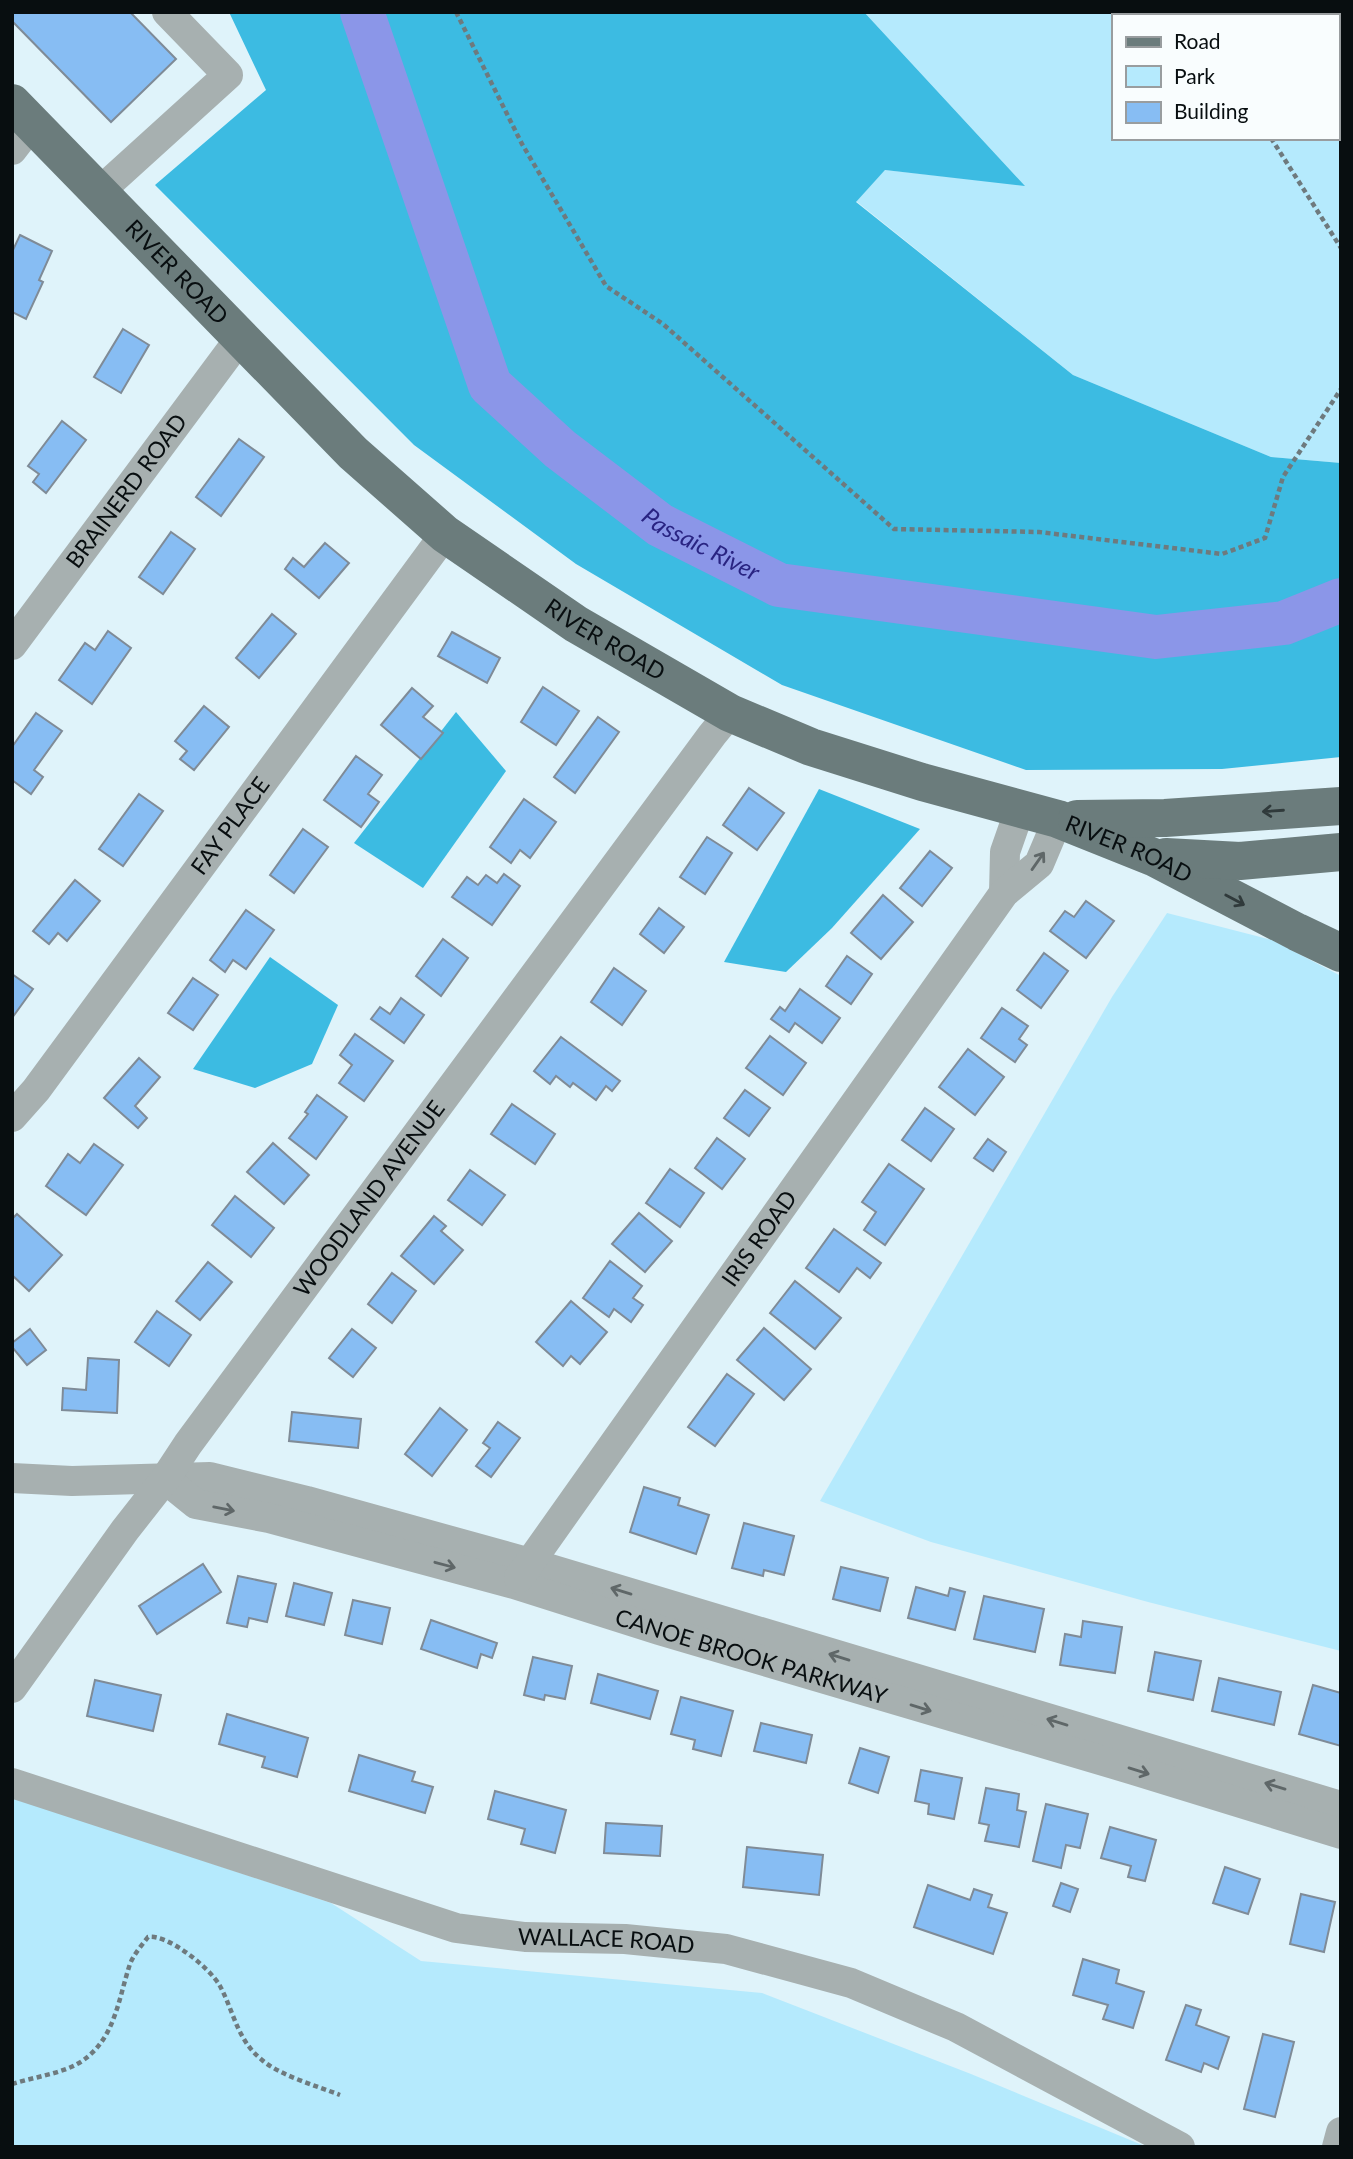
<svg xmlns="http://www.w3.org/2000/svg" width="1353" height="2159" font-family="Lato,sans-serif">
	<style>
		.green { fill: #b5eafd }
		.forest { fill: #3cbbe2 }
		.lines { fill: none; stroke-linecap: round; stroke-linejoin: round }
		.river { stroke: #8b96e8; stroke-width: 44 }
		.building { fill: #87bdf3; stroke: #7f8b97; stroke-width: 2 }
		.path { stroke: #6e7a7e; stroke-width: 4.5; stroke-dasharray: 5 3.5; stroke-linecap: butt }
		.minor { stroke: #a7b0b0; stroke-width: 30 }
		.major { stroke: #6b7c7c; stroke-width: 38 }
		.oneway { stroke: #303a3b }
		.oneway2 { stroke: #5f6768 }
		.labels { text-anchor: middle; stroke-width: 7; stroke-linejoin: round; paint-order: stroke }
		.street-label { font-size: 23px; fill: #080e10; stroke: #f9fdfe }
		.water-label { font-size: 24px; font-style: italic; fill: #292482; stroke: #f9fdfe }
	</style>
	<rect width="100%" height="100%" fill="#dff3fa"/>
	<g class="green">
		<path d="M864,12H1132L1135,16H1113V138H1337V18L1341,17V463L1271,457L1073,375L856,201L885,170L1024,185Z"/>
		<path d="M1167,913L1272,940L1341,976V1651L1148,1602L931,1542L820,1501L1112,997Z"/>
		<path d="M12,1792L210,1863L331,1903L421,1961L762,1993L971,2074L1147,2147H12Z"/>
	</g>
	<g class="forest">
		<path d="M229,12H864L1025,186L885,170L856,202L1073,375L1271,457L1341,463V757L1222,769L1026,770L782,685L576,564L414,445L155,185L266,90Z"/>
		<path d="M456,712L506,771L423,888L354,843Z"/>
		<path d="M819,789L920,829L832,928L786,972L724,962Z"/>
		<path d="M270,957L338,1005L312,1064L255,1088L193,1069Z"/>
	</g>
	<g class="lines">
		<path class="river" id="s1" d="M362,12L490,385L560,449L660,525L779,585L1156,637L1284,623L1341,600"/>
	</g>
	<g class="building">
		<path d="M12,12H130L176,59L111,122L12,21Z"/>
		<path d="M20,235L52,251L39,280L43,282L26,319L12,312V252Z"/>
		<path d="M123,329L149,345L121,393L94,377Z"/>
		<path d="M62,421L86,440L46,493L33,482L39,474L28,466Z"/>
		<path d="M239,439L264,457L221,516L196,497Z"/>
		<path d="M171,532L195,549L163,594L139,577Z"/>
		<path d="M325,543L349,563L319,598L285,569L293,558L304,567Z"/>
		<path d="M272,614L296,634L259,678L236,658Z"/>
		<path d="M108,631L131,648L92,704L59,680L85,643L95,650Z"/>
		<path d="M452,632L500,658L487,683L438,656Z"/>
		<path d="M543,687L579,711L556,745L521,722Z"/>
		<path d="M412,688L433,706L423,717L443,733L421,759L381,725Z"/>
		<path d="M204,706L229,727L194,770L180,759L187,751L175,741Z"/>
		<path d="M36,713L62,731L34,770L43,777L31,794L12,780V747Z"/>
		<path d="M598,717L619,732L575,793L554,777Z"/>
		<path d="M356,756L382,775L368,794L379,802L361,827L324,800Z"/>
		<path d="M749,788L784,813L757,850L723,825Z"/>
		<path d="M139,794L163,811L123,866L99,849Z"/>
		<path d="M524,799L556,822L530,858L520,850L511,863L490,847Z"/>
		<path d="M303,829L328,847L294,893L270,875Z"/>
		<path d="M707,837L732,853L705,894L680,877Z"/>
		<path d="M930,851L952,868L922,906L900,888Z"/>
		<path d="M504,874L520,886L492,925L452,897L467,877L478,885L486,875L497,883Z"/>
		<path d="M75,880L100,901L67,941L58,933L49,944L33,931Z"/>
		<path d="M883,895L913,922L881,959L851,933Z"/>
		<path d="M1086,901L1114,921L1086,958L1050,931L1065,911L1074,917Z"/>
		<path d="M659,908L684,927L664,953L640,934Z"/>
		<path d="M246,910L274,930L246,969L233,960L225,972L210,960Z"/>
		<path d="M443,939L468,958L441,996L416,976Z"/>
		<path d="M1044,953L1068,971L1041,1008L1017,990Z"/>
		<path d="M847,956L872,974L851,1004L826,986Z"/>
		<path d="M614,968L646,991L622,1025L591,1002Z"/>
		<path d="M12,974L33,989L12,1018Z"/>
		<path d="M193,978L218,995L193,1030L168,1013Z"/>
		<path d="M800,989L840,1018L822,1043L795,1023L789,1032L771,1019L780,1007L785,1011Z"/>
		<path d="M401,998L424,1015L404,1043L371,1019L380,1007L390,1014Z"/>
		<path d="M1002,1008L1028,1026L1019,1039L1027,1045L1015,1062L981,1038Z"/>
		<path d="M355,1034L393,1061L364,1101L339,1083L352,1065L340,1055Z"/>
		<path d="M770,1036L806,1063L783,1095L746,1068Z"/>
		<path d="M561,1037L620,1081L612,1091L606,1086L596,1100L573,1083L570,1087L556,1076L550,1084L534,1071Z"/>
		<path d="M968,1049L1004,1077L975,1115L939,1087Z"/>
		<path d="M139,1058L160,1077L135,1106L147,1118L138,1128L104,1098Z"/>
		<path d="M745,1090L770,1108L749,1136L724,1118Z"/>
		<path d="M317,1095L347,1117L316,1159L289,1138L308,1114L305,1112Z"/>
		<path d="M512,1104L555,1134L535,1164L491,1134Z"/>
		<path d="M925,1108L954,1129L931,1161L902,1140Z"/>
		<path d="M717,1138L745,1159L722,1189L695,1168Z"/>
		<path d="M988,1139L1006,1152L993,1171L974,1158Z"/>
		<path d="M273,1143L309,1175L284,1204L247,1172Z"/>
		<path d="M94,1144L123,1165L86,1215L46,1186L68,1154L80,1163Z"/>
		<path d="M889,1164L924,1189L885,1245L864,1230L876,1212L862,1202Z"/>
		<path d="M670,1169L704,1193L680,1227L646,1203Z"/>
		<path d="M470,1170L505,1195L482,1225L448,1200Z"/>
		<path d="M235,1196L274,1228L251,1257L212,1225Z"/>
		<path d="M639,1213L672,1241L645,1272L612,1244Z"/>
		<path d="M17,1214L62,1255L29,1291L12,1275V1219Z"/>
		<path d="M434,1216L446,1226L441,1231L463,1250L434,1284L401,1256Z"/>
		<path d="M834,1229L881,1263L870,1278L857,1268L839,1292L806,1268Z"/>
		<path d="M610,1261L642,1286L633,1298L643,1305L631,1322L614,1309L609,1317L583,1298Z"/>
		<path d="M208,1262L232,1282L200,1320L176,1301Z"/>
		<path d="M392,1273L416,1291L392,1323L368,1304Z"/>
		<path d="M795,1281L841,1318L815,1349L770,1313Z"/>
		<path d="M571,1301L607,1332L580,1364L571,1356L563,1366L536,1342Z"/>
		<path d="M157,1311L191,1335L169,1366L135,1342Z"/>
		<path d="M764,1328L811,1369L784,1400L737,1360Z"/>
		<path d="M30,1329L46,1350L27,1365L12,1347V1343Z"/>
		<path d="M352,1329L376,1348L353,1377L329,1358Z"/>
		<path d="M88,1358L119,1360L117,1413L62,1410L63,1388L86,1390Z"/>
		<path d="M727,1374L754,1394L715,1446L688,1427Z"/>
		<path d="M440,1408L467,1430L432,1476L405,1454Z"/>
		<path d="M292,1412L361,1419L358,1448L289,1441Z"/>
		<path d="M498,1422L520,1438L491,1477L476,1466L490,1448L483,1443Z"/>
		<path d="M644,1487L680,1498L678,1505L709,1515L696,1554L630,1532Z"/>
		<path d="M744,1523L794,1536L784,1575L764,1570L763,1576L732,1568Z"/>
		<path d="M203,1564L221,1592L157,1634L139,1606Z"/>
		<path d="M841,1567L888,1578L880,1611L833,1599Z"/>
		<path d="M238,1576L276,1584L267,1622L249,1618L247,1627L227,1623Z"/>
		<path d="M294,1583L332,1593L324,1625L286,1616Z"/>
		<path d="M916,1587L948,1596L950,1588L965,1592L955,1630L908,1618Z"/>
		<path d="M984,1596L1044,1609L1035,1652L974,1639Z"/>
		<path d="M353,1600L390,1608L382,1644L345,1635Z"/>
		<path d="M431,1620L497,1643L492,1658L481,1654L477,1668L421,1649Z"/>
		<path d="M1083,1621L1122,1627L1115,1673L1060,1665L1065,1634L1081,1637Z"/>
		<path d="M1155,1652L1201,1661L1193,1700L1148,1691Z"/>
		<path d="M533,1657L572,1666L565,1699L545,1695L544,1700L524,1695Z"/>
		<path d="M598,1674L658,1691L650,1719L591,1703Z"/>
		<path d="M1219,1678L1281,1692L1274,1725L1212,1711Z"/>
		<path d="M95,1680L161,1695L153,1731L87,1716Z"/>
		<path d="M1313,1685L1341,1693V1746L1299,1734Z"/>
		<path d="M681,1697L733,1711L721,1756L693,1749L695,1740L671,1734Z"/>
		<path d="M227,1714L308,1738L297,1777L262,1767L265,1757L219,1744Z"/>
		<path d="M761,1723L812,1735L806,1763L754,1751Z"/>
		<path d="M860,1748L889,1757L878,1793L849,1783Z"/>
		<path d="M359,1755L415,1772L412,1781L433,1787L425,1813L349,1791Z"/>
		<path d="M921,1770L962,1778L954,1819L928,1814L929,1804L915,1801Z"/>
		<path d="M986,1788L1019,1794L1017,1810L1026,1812L1019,1847L985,1841L989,1825L979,1823Z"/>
		<path d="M495,1791L566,1810L555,1853L521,1844L525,1829L488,1819Z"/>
		<path d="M1046,1804L1088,1814L1080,1848L1066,1845L1061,1868L1033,1861Z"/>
		<path d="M606,1823L662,1826L660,1856L604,1853Z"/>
		<path d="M1110,1827L1156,1840L1145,1881L1128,1877L1131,1866L1101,1858Z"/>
		<path d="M747,1847L823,1855L819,1895L743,1887Z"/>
		<path d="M1225,1867L1260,1879L1248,1914L1213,1903Z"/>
		<path d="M1061,1883L1078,1889L1070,1912L1053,1906Z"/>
		<path d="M928,1885L970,1900L974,1889L992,1895L988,1907L1007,1913L993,1954L914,1927Z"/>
		<path d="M1301,1894L1335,1902L1324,1952L1290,1944Z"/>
		<path d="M1083,1959L1119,1970L1116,1983L1144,1992L1133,2028L1103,2019L1108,2005L1073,1995Z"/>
		<path d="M1186,2005L1201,2010L1196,2025L1229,2037L1218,2069L1204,2063L1201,2072L1166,2060Z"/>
		<path d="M1263,2034L1294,2042L1275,2117L1244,2109Z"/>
	</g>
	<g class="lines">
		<g class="path">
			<path d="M456,12L522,144L606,286L663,324L894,529L1039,532L1222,554L1265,538L1283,477L1341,389"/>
			<path d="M1337,65L1341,63"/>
			<path d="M1271,138L1341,248"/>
			<path d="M12,2084C34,2077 60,2074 79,2063C115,2041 118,2000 130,1964C134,1954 142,1945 148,1937C168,1934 210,1968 220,1986C234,2012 237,2040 262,2060C281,2076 317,2086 340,2095"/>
		</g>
		<g class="minor">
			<path d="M12,150L32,124"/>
			<path d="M99,192L228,75L167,12"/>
			<path id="s2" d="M12,645L241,337"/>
			<path d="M1004,893L1005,852L1020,809"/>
			<path id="s3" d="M12,1117L36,1090L445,534"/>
			<path d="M12,1478L72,1481L210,1477L307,1501L530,1563L1341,1806"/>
			<path id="s4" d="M165,1479L196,1504L269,1518L514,1584L659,1630L1134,1770L1341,1834"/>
			<path id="s5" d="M519,1578L1004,893L1039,864L1058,819"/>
			<path id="s6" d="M12,1688L125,1530L165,1479L188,1444L712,735L730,713"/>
			<path id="s7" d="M12,1783L456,1928L525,1937L625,1939L726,1949L851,1983L956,2027L1180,2147"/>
			<path d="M1337,2147L1341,2132"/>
		</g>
		<g class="major">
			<path id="s8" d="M12,103L353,453L445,534L576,624L730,713L811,747L922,782L1058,819L1153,857L1297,932L1341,953"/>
			<path d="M1077,819L1165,818L1341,806"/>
			<path d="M1166,857L1240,861L1341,852"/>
		</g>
	</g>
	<defs><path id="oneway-shaft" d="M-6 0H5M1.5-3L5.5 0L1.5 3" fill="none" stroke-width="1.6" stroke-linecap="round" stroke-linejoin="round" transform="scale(1.75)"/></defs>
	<g class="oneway">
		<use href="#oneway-shaft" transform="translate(1273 811) rotate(176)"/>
		<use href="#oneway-shaft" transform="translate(1235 900) rotate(28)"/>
	</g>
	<g class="oneway2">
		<use href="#oneway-shaft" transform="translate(1038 861) rotate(-55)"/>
		<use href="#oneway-shaft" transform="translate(224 1509) rotate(11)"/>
		<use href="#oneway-shaft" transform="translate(445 1565) rotate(15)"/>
		<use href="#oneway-shaft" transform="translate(621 1591) rotate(-163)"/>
		<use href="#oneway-shaft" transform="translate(839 1657) rotate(-163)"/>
		<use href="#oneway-shaft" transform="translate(921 1708) rotate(17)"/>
		<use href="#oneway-shaft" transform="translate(1057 1722) rotate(-163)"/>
		<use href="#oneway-shaft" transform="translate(1139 1771) rotate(17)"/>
		<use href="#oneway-shaft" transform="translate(1275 1786) rotate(-163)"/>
	</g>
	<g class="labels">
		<g class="street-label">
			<text dy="8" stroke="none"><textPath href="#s8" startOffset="236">RIVER ROAD</textPath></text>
			<text dy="8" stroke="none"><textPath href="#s2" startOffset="192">BRAINERD ROAD</textPath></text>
			<text dy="8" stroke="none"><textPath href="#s8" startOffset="803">RIVER ROAD</textPath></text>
			<text dy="8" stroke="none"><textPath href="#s3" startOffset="364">FAY PLACE</textPath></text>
			<text dy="8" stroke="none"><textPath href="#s8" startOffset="1370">RIVER ROAD</textPath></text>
			<text dy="8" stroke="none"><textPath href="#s6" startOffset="606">WOODLAND AVENUE</textPath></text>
			<text dy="8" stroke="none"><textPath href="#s5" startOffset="416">IRIS ROAD</textPath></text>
			<text dy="8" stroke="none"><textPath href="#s4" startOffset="616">CANOE BROOK PARKWAY</textPath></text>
			<text dy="8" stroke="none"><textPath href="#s7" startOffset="618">WALLACE ROAD</textPath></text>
		</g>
		<g class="water-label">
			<text dy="8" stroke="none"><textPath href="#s1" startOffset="660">Passaic River</textPath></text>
		</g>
	</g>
	<rect width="1353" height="2159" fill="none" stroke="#080e10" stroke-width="28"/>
	<rect x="1112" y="14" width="228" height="126" fill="#f9fdfe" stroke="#999d9f" stroke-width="2"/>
	<rect x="1126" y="37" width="35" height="10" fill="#6b7c7c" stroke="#999d9f" stroke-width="2"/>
	<text x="1174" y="49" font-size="21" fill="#080e10">Road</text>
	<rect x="1126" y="66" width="35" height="21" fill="#b5eafd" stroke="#999d9f" stroke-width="2"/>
	<text x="1174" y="84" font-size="21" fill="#080e10">Park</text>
	<rect x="1126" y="102" width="35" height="21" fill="#87bdf3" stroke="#999d9f" stroke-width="2"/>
	<text x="1174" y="119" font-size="21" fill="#080e10">Building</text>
</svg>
